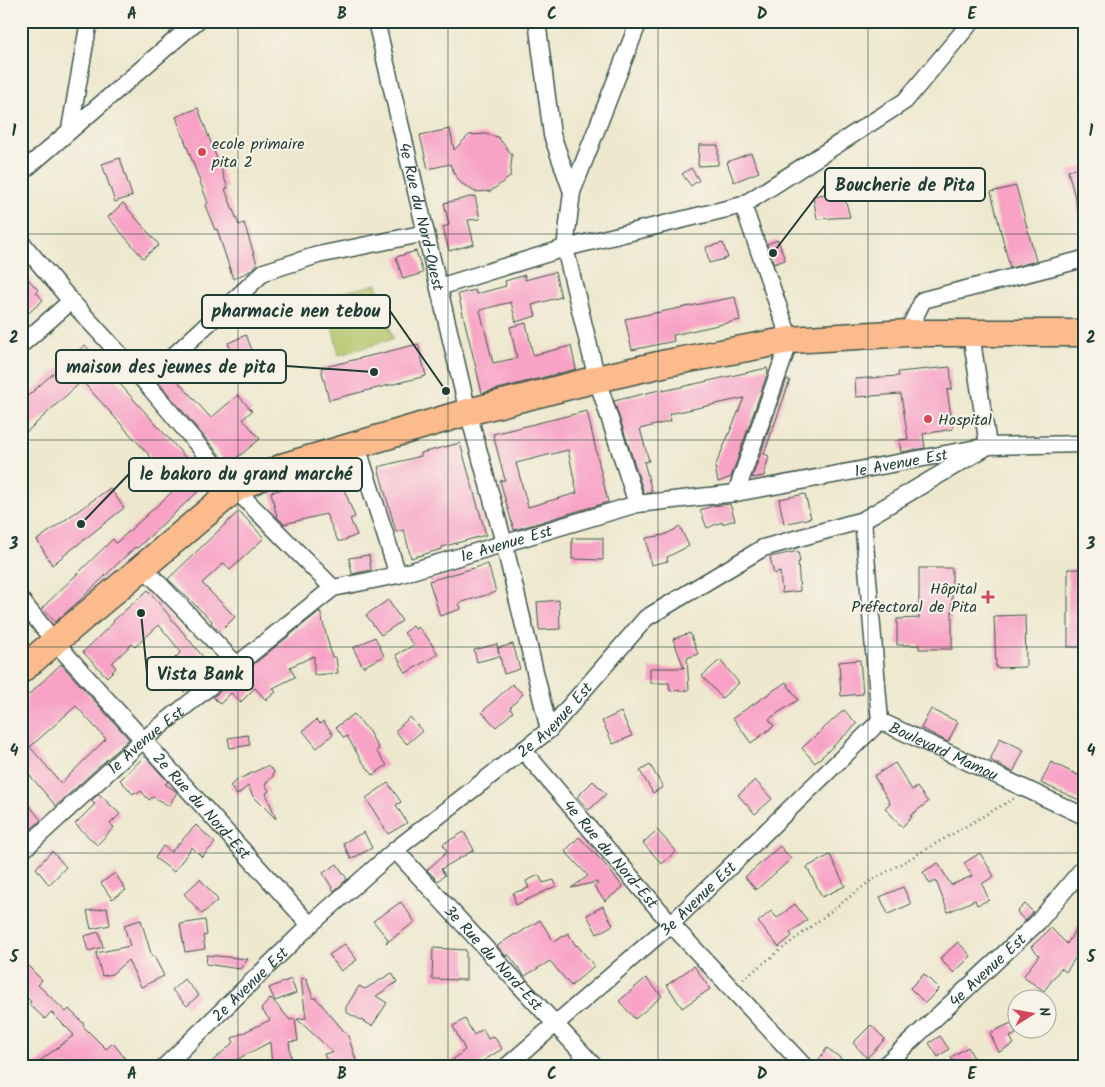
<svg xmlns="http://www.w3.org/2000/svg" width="1105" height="1087" font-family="Kalam,sans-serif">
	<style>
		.green { fill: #b3c467; stroke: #69804e }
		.building { fill: #f8a3c6; fill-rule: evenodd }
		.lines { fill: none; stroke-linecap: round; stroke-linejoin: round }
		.minor-casing { stroke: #3e574b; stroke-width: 19 }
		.trunk-casing { stroke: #3e574b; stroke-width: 29 }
		.path { stroke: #3e574b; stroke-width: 2.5; stroke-dasharray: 1 4; stroke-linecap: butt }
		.minor { stroke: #fff; stroke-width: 16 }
		.trunk { stroke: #fbbb8d; stroke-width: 26 }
		.grid { fill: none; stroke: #1f3d34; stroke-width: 1; stroke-opacity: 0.55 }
		.poi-dot { fill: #d1495b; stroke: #f7f3e8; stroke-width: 2 }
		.labels { text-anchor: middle; stroke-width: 4; stroke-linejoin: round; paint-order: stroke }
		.poi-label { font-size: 16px; fill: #1f3d34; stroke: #f7f3e8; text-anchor: start }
		.street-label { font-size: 16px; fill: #1f3d34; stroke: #f7f3e8 }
		.leader { fill: none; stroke: #1f3d34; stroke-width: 2 }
		.callout-dot { fill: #1f3d34; stroke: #f7f3e8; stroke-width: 2 }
		.callout { fill: #f7f3e8; stroke: #1f3d34; stroke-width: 2 }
		.callout-label { font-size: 18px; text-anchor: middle; font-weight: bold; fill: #1f3d34 }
		.neatline { fill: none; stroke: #1f3d34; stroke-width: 2 }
		.grid-label { font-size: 16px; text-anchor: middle; font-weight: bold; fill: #1f3d34 }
	</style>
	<rect width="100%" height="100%" fill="#f7f3e8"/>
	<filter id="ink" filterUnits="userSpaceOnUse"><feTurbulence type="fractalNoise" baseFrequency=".02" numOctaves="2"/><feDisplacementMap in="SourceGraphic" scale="10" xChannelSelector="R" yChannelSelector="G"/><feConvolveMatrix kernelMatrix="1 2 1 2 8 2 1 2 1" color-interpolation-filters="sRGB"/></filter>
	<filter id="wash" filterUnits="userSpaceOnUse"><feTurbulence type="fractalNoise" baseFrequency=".0096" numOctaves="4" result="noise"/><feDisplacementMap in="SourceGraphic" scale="20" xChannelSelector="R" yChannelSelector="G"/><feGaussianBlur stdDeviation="1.12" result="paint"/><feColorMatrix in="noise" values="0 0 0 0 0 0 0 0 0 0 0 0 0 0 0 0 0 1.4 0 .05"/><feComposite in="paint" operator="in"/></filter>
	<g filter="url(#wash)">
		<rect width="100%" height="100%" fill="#ede8ce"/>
		<path class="green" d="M377,284L393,339L339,355L325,297Z"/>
		<g id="blocks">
			<g class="building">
				<path d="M198,108L228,188L225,189L239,225L244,223L257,264L250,271L233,279L217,229L215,230L205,205L208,203L176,117Z"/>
				<path d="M450,129L454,150L469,135L485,134L498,137L512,155L510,177L491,191L475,192L461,183L455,175L450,164L428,169L420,135Z"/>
				<path d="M699,145H718V165L698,166Z"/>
				<path d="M751,153L759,172L734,182L727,162Z"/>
				<path d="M120,158L132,196L115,202L102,164Z"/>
				<path d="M1084,166V217H1080L1068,171Z"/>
				<path d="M691,168L699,180L691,186L682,174Z"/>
				<path d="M1016,186L1036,261L1010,268L991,192Z"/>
				<path d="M843,191L850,217L817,219L813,196Z"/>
				<path d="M475,196L480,219L468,220L474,244L449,251L443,227L449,225L444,203Z"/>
				<path d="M123,203L159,245L143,258L108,217Z"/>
				<path d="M778,240L785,260L774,264L767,244Z"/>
				<path d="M723,243L728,258L709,263L706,247Z"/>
				<path d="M416,251L423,273L403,279L396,257Z"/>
				<path d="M21,271L38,290L36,292L43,300L21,320Z"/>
				<path d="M555,272L561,297L532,305L536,316L516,322L511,302L480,310L493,363L517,358L510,327L526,323L533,355L571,346L576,369L482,393L458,294L475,290L476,294L506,286L505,281L525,275V280Z"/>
				<path d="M735,297L740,320L673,335L674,341L632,350L625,319Z"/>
				<path d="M246,335L252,350L234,357L228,343Z"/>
				<path d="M418,344L426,376L329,400L321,368Z"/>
				<path d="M85,345L187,459L167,475L82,381L21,437V402Z"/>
				<path d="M182,361L187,366L174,377L211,418L238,395L252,411L243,419L260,439L228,465L159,383Z"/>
				<path d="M950,367L952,389L947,390L953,429L923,434L925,448L901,452L899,440L908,439L901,394L856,397L855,379L899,376L898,372Z"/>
				<path d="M767,368L768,372L731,477L718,482L715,467L744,398L669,414L671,421L640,429L649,461L644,462L652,492L644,493L614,401L663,389V391Z"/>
				<path d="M787,379L790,380L764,454L769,456L764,476L752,478Z"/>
				<path d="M587,411L608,502L514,530L500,481L505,480L493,434ZM568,450L577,493L528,507L516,463Z"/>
				<path d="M460,443L486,535L442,547V549L411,558L404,530L396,532L378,467L421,456V453Z"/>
				<path d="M195,471L206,484L137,548L135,547L79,601L55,622L42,608L113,539L116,543Z"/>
				<path d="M339,477L355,517L350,519L357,535L342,541H338L326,514L284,524L277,517L271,492L307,483L308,490Z"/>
				<path d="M110,488L124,508L52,565L37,540Z"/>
				<path d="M805,494L811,518L784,524L779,499Z"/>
				<path d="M730,504L735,520L722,524V522L707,528L700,510L712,506Z"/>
				<path d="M239,511L264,538L230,570L224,563L202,583L235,617L220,632L211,623L212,621L168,579Z"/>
				<path d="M680,527L689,546L667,557L668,561L651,565L646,538L664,535Z"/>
				<path d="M572,538H603V560L572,559Z"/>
				<path d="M798,551L800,562H798L800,591L782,593L780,572L774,574L770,557Z"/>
				<path d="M369,555L371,570L352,574L349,558Z"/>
				<path d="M488,564L496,592L459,603L461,609L440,616L429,581Z"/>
				<path d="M919,568H952V649H919V645H897V619L919,618Z"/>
				<rect x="1068" y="569" width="16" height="78"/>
				<path d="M148,590L208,663L200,669L204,673L184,692L163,670L181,652L159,625L135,647L132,644L112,663L116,668L107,677L83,652L114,622L113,621Z"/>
				<path d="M388,600L402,621L381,635L366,615Z"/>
				<path d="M559,600L560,629L539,630L537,602Z"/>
				<path d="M320,611L332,657H336L338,673L314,675V656L290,667L295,677L273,688L276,692L266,700L255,688L241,702L231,693L220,704L213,697Z"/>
				<path d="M1025,615L1026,667L996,668L994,616Z"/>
				<path d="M413,626L415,629L418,627L427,637L438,654L406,673L396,655L414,645L404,633Z"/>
				<path d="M690,633L698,654L687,658L689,690L670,691L669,683H650V668H684L673,639Z"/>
				<path d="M375,637L384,656L363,667L353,648Z"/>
				<path d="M497,644L499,654L498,648L513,644L520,669L504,674L500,656L477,662L474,650Z"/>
				<path d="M720,660L739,683L722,698L702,676Z"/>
				<path d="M860,660L863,694L841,696L839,662Z"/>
				<path d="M61,664L129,739L56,806L21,765V702ZM76,706L106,739L61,783L30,747Z"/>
				<path d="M786,682L798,700L769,719L774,726L751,743L733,718Z"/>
				<path d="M512,684L523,694L510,708L513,712L496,727L482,712Z"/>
				<path d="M931,709L958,722L948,742L921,728Z"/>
				<path d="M844,710L857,724L815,763L802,748Z"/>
				<path d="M621,712L632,736L613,744L602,721Z"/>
				<path d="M354,714L368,730L379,749L376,751L387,765L373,775L361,760L347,736L344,738L336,727Z"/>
				<path d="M410,717L422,731L407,744L395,731Z"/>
				<path d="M316,720L320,724L323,721L333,734L317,748L303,731Z"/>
				<path d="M248,735L250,745L230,748L228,738Z"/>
				<path d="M1000,738L1024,750L1013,772L990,760Z"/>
				<path d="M145,756L168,782L165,784L177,792L169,806L153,797L149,800L141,791L137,794L135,792L133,794L120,780Z"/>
				<path d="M1051,762L1084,778V802L1041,783Z"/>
				<path d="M895,763L912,790L917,787L928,802L910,816L912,817L902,827L885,808L890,803L874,776Z"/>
				<path d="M650,765L663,787L653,793L640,771Z"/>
				<path d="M267,766L274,771L273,776L265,784L269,791L266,793L276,819L253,796L248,786L237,795L230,786L239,779Z"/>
				<path d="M755,780L772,799L755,814L738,795Z"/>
				<path d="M593,781L606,794L589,810L577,797Z"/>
				<path d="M388,783L401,802L396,805L407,823L388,834L366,798Z"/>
				<path d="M99,794L120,814L110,824L114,827L97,845L75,824L95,804L91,801Z"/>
				<path d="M21,795L41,820L21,838Z"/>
				<path d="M196,825L215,843L202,857L192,847L174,872L155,858L163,846L171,852Z"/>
				<path d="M657,830L676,851L662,864L643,843Z"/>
				<path d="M364,832L372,848L351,859L343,843Z"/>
				<path d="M464,832L474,850L441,869L445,875L438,881L427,870L447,852L443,844Z"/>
				<path d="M579,837L604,863L623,887L605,901L594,886L598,884L597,882L571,888L588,876L565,851Z"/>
				<path d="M780,846L791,859L756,890L745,877Z"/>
				<path d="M52,851L66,867L49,885L36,868Z"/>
				<path d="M980,853L994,876L982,884L989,900L977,905L975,900L948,912L936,881L930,884L923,872L938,863L951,885L972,876L964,863Z"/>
				<path d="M830,855L845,886L822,897L807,867Z"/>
				<path d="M337,864L347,879L334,891L323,873Z"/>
				<path d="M115,873L126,890L112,899L101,883Z"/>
				<path d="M539,875L543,883L554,880L556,886L516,905L513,893L529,888L526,881Z"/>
				<path d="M200,879L218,900L202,914L184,894Z"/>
				<path d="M903,887L911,904L888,914L880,897Z"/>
				<path d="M401,902L415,922L386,943L388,939L373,921Z"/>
				<path d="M795,904L807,920L790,933L792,936L779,947L758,922L771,911L777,918Z"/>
				<path d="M1025,904L1033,912L1025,921L1017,912Z"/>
				<path d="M603,906L613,925L597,934L587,915Z"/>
				<path d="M107,908L110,925L91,929L87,911Z"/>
				<path d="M1084,915V963L1076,957L1066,972L1061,968L1044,991L1023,977L1039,955L1031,947L1051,928L1067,944Z"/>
				<path d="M141,920L152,957L154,956L164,976L141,987L128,960L112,974L102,976L96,953L130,946L124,925Z"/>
				<path d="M205,920L207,935L203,936L205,949L185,952L180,924Z"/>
				<path d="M540,920L554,942L568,933L576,946L577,945L594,966L571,986L550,961L525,976L508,954L506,956L497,946L515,934L516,935Z"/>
				<path d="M99,932L103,947L88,951L84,936Z"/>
				<path d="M958,942L971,956L954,973L940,959Z"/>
				<path d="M345,944L357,960L341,971L329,955Z"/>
				<path d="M433,948L466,950V980L432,979Z"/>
				<path d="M207,955L248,959L240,969L206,964Z"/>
				<path d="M21,959L42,980L38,985L66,1012L69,1009L84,1024L83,1026L106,1049L113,1043L131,1066H33L74,1035L51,1012L45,1019L29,1004L31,1002L21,991Z"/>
				<path d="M694,966L710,989L682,1008L667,985Z"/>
				<path d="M392,973L397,982L376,996L387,1003L372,1026L346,1012V1007L359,986L365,989Z"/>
				<path d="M924,974L939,989L925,1003L910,988Z"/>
				<path d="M306,978L313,998H316L348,1036L358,1066H329L324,1054L333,1052L297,1019L306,1018L301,979Z"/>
				<path d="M646,978L662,996L635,1019L619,1001Z"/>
				<path d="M184,979L199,995L187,1006L172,990Z"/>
				<path d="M291,979L296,993L275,1001L269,988Z"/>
				<path d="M271,998L290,1020L295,1019L298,1041L289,1042L292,1066H272L270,1042L236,1060L240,1066H207L234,1042L232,1038L270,1020L261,1009Z"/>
				<path d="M465,1019L474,1035L483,1029L488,1039L494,1036L502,1049L475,1066H445L465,1050L453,1026Z"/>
				<path d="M1011,1023L1016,1034L1010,1037L1014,1044L999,1052L990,1033Z"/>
				<path d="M871,1025L885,1039L867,1058L853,1043Z"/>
				<path d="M940,1036L949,1049L938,1057L929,1043Z"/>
				<path d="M968,1047L978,1066H955L951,1057Z"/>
				<path d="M827,1048L851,1066H814Z"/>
			</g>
		</g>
	</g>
	<g filter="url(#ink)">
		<use href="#blocks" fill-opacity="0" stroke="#3e574b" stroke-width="1"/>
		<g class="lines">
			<defs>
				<g id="minor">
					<path id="s1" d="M376,21L468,412L504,543L549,730"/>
					<path d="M537,21L552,135L572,192"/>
					<path d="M70,129L89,21"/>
					<path d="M21,173L197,21"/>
					<path d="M21,242L71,301L145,382L235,489L333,588"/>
					<path d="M439,287L565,248L743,205L905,101L972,21"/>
					<path d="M907,333L923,300L1084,259"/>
					<path d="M21,345L71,301"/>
					<path d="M145,382L264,272L318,255L426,233"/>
					<path d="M357,446L398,575"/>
					<path d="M736,493L790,340L743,205"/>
					<path d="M637,504L597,379L565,248L572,192L639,21"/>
					<path id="s2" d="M863,520L880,721L1084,816"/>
					<path d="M143,567L237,665"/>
					<path id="s3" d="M21,600L54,641L310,925"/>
					<path id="s4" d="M523,750L671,924L804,1066"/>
					<path id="s5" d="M395,850L594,1066"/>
					<path id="s6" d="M21,852L143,740L333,588L398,575L637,504L736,493L988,446L1084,444"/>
					<path id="s7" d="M165,1066L310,925L395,850L549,730L646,618L763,548L863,520L988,446L971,334"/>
					<path id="s8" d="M507,1066L671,924L880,721"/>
					<path id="s9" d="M884,1066L1038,922L1084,867"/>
				</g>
				<path id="trunk" d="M21,670L235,489L285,466L468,412L597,379L667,363L790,340L907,333H1084"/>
			</defs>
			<use href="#minor" class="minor-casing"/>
			<use href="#trunk" class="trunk-casing"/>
			<path class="path" d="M743,979L869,882L1015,798"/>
			<use href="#minor" class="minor"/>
			<use href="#trunk" class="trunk"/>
		</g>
	</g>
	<path class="grid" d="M238,21V1066M448,21V1066M658,21V1066M868,21V1066M21,234H1084M21,440H1084M21,647H1084M21,853H1084"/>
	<g class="poi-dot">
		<circle cx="202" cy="152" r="5"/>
		<circle cx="928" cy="419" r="5"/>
		<path d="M985.5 589.5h5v5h5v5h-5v5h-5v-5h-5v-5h5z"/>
	</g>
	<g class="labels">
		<g class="poi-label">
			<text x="212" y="149">ecole primaire<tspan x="212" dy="18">pita 2</tspan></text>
			<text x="938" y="425">Hospital</text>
			<text x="977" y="594" text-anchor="end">Hôpital<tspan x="977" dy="18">Préfectoral de Pita</tspan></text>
		</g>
		<g class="street-label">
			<text dy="6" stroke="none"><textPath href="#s1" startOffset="201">4e Rue du Nord-Ouest</textPath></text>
			<text dy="6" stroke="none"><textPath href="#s6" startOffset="992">1e Avenue Est</textPath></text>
			<text dy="6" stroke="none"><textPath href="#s6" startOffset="588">1e Avenue Est</textPath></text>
			<text dy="6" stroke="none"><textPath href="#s7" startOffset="522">2e Avenue Est</textPath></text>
			<text dy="6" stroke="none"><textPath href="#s6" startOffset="168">1e Avenue Est</textPath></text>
			<text dy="6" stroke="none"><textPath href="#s2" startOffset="272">Boulevard Mamou</textPath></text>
			<text dy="6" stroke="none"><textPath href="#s3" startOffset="274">2e Rue du Nord-Est</textPath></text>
			<text dy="6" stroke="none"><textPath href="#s4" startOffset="136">4e Rue du Nord-Est</textPath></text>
			<text dy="6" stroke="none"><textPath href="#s8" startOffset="254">3e Avenue Est</textPath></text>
			<text dy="6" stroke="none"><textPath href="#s5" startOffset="146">3e Rue du Nord-Est</textPath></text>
			<text dy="6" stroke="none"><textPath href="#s9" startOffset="141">4e Avenue Est</textPath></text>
			<text dy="6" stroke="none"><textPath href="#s7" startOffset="118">2e Avenue Est</textPath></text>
		</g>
	</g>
	<path class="leader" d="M773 253L825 185M446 391L390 311M374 372L286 366M81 524L129 474M141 613L147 673"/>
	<g class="callout-dot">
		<circle cx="773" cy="253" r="5"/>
		<circle cx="446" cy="391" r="5"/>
		<circle cx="374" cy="372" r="5"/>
		<circle cx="81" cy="524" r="5"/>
		<circle cx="141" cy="613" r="5"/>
	</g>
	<g class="callout">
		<rect x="825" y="168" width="160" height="33" rx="5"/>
		<rect x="202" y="295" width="188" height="33" rx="5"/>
		<rect x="56" y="350" width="230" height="33" rx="5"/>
		<rect x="129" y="458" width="233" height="33" rx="5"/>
		<rect x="147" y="657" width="106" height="33" rx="5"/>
	</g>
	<g class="callout-label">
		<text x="905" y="191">Boucherie de Pita</text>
		<text x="296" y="317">pharmacie nen tebou</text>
		<text x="171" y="373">maison des jeunes de pita</text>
		<text x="246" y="480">le bakoro du grand marché</text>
		<text x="200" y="680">Vista Bank</text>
	</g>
	<rect width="1105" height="1087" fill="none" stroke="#f7f3e8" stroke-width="55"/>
	<g transform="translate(1032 1014) rotate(79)"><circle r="24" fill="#f7f3e8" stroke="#a1aaa0"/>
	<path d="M0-4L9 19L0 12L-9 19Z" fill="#d1495b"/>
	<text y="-8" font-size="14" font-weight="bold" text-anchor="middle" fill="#1f3d34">N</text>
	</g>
	<rect x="28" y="28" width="1050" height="1032" class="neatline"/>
	<g class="grid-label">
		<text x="132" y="19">A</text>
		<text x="342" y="19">B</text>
		<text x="552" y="19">C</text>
		<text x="762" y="19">D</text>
		<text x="972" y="19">E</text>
		<text x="14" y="136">1</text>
		<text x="1091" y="136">1</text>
		<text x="14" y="343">2</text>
		<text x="1091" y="343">2</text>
		<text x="14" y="549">3</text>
		<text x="1091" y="549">3</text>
		<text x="14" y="756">4</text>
		<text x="1091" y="756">4</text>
		<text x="14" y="962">5</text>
		<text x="1091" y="962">5</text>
		<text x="132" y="1079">A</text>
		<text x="342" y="1079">B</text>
		<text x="552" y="1079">C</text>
		<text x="762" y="1079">D</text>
		<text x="972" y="1079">E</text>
	</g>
</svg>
